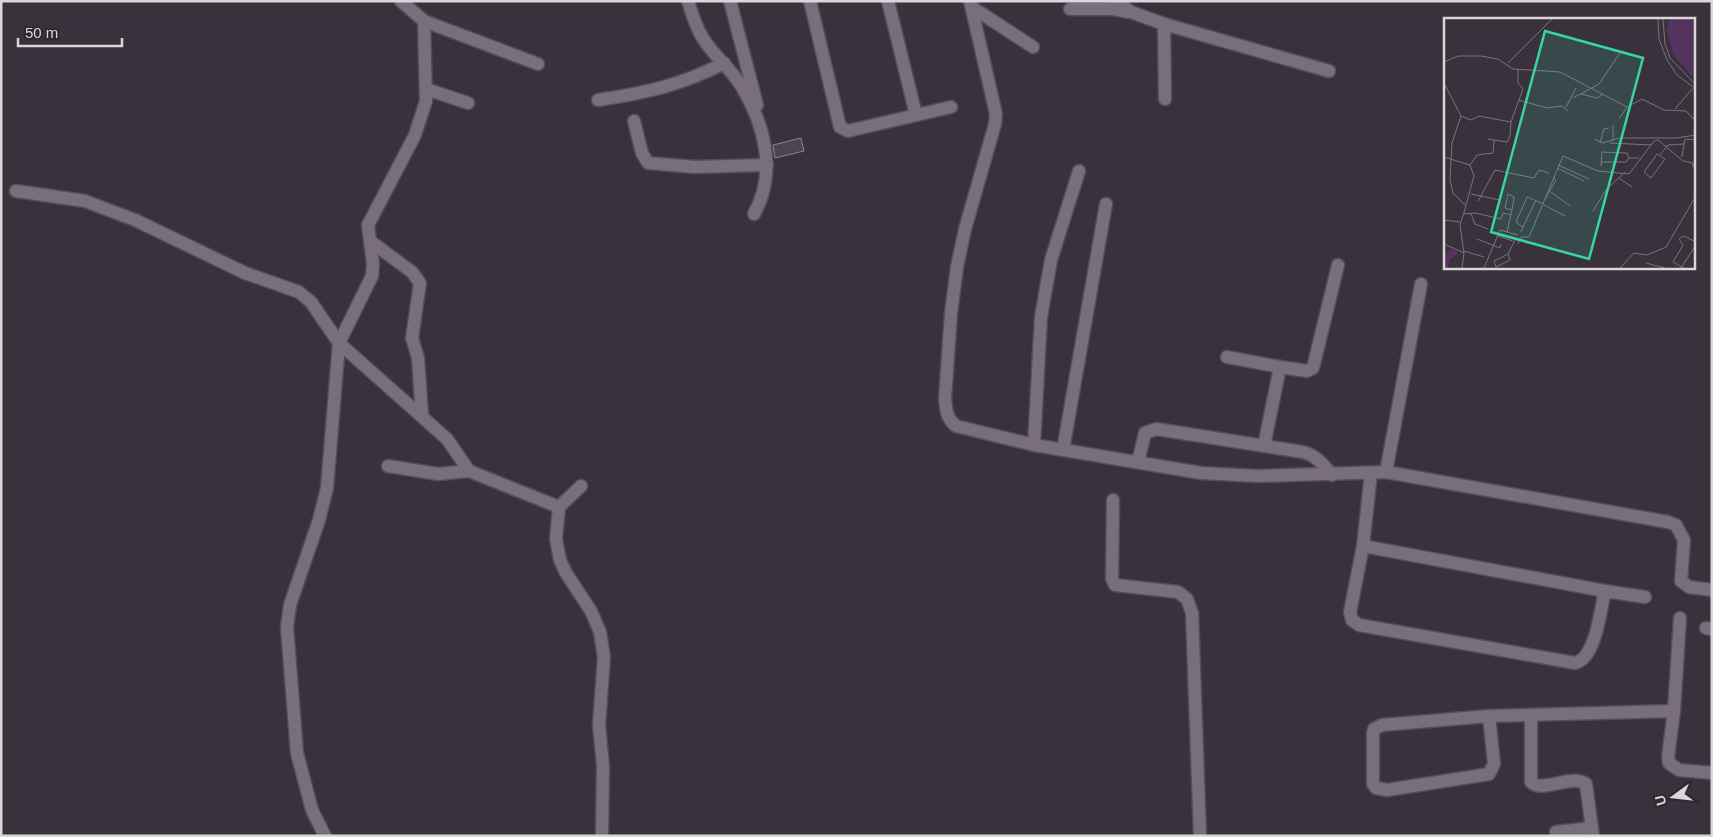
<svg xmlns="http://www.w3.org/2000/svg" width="1713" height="837" font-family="Arial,sans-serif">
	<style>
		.building { fill: #4e4551; stroke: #8e8491 }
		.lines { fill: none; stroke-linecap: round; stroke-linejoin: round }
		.minor-casing { stroke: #544d57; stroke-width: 15 }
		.minor { stroke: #796f7c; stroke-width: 12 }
		.inset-road { fill: none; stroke: #7a737c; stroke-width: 1 }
		.view { fill: #38d4a6; fill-opacity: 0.15; stroke: #38d4a6; stroke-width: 2.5 }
		.inset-edge { fill: none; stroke: #dbd5dc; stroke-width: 2.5 }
	</style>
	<rect width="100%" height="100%" fill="#39313c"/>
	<path class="building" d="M801,138L804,151L775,158L773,145Z"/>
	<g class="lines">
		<defs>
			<g id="minor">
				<path d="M401,1L424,21L538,64"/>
				<path d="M688,1C692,15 696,28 704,40C715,57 732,70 742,87C765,126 777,173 754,214"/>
				<path d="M730,1L757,105"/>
				<path d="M810,1L840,127L848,131L951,107"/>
				<path d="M888,1L916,115"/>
				<path d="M970,1L996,114L995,124L965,229L957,267L951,313L945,399C946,410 947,419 956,426L1034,445L1201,473L1258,476L1386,472L1668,522L1676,525L1684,540L1681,581L1689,587L1712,590"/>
				<path d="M1115,1L1131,12L1164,24L1329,71"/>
				<path d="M973,8L1033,47"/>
				<path d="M1070,9H1113L1128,12"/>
				<path d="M1164,24L1165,99"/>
				<path d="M426,89L468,103"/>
				<path d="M598,100C645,93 682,85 724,63"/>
				<path d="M634,121L642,153L648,163L695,167L767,165"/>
				<path d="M16,191L85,201L135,220L245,273L299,292L311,302L339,343L447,439L469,471"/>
				<path d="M370,241L412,272L420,283L412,338L418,358L422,415"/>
				<path d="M1227,357L1280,367"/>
				<path d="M1034,445L1041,317L1051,260L1079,171"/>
				<path d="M1264,446L1280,367L1307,371L1313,368L1338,265"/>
				<path d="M1063,450L1106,204"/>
				<path d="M1138,462L1145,433L1156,429L1303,452C1317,456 1323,464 1332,475"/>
				<path d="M388,466L438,474L469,471L559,507"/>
				<path d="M1386,472L1421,284"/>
				<path d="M1371,473L1363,546L1350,612L1352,620L1359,625L1575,663C1596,658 1600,611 1605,591L1645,597"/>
				<path d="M581,486L559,507L556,539L560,560L566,573L591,611L600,632L604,657L599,725L603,766L602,836"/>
				<path d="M1113,500L1112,579L1115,585L1178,592L1187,599L1192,613L1200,836"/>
				<path d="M1363,546L1605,591"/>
				<path d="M1680,618L1674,711L1668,757L1669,763L1679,770L1712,773"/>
				<path d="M1706,628L1712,629"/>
				<path d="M1489,716L1494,764L1489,774L1387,790L1376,788L1373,784V733L1374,729L1382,725L1489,716L1674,711"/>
				<path d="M1531,716V782C1541,794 1572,773 1586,784L1593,836"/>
				<path d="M1556,832L1592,828"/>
				<path d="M325,836L312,810L297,753L287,627L290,605L319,520L327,488L339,343L372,276L373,264L368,225L415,135L426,101L424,21"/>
			</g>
		</defs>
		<use href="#minor" class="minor-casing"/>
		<use href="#minor" class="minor"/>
	</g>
	<g transform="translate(1444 18)">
		<rect width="251" height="251" fill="#39313c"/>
		<path d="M225,1H251V62L229,36L223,13Z" fill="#54335e"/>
		<path d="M5,231L13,233V237L6,241L4,250H0V233L4,235Z" fill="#54335e"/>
		<path class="inset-road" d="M214,1L215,21L223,42L233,57L252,71M219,1L221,26L226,40L252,67M0,44L14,38H37L54,41L69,51L116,54L183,89M64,45L108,1M0,65L17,98L8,125L6,162L9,175L22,188L16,207L20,235L18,250M137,76L153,80L159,76M129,80L155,66L176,35M74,82L103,90L118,88L124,93M122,89L132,70M231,91L249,70M17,98L27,102L35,98L67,104M175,101L183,89L198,81L220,92L242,93L252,103M169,107V123M44,121L63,124L66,118L67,104L79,71L74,65V52M150,121L159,125L175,120H232L252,117M214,122L239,143L249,145V149M156,125L160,111L165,110M166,125L207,127M213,136L221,141L207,160L200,154ZM216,137L224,127L240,126M0,139L26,147L33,137L49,135L50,122M238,139L241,121L252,122M157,144H182L185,140H195M114,147L145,161M157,148L158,134L183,135L185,140M113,150L140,163M175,160L188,169M107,174L126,188M27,176L56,182M101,181L112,162L109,159M34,183L51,152L90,160L95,152L105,155M22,187L30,158L26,147M100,187L121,198M149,193L162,172L181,154M20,196L31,195L57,201L59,195L67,197M27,196L31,206L44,211M0,202L16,204M79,209L92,182M63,214L68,192L70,179L64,176L61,190L68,192M77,214L79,209L72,204L83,179L100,186M54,218L69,223M33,221L56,230L57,226M0,226L20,235M74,226L77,219H85L119,138L154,153L185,156L210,123L214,122M20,233L40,239M64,236L66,242L52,249L50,243L64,236L72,220M202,245L221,250M40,250L56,212L74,217M176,250L190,235L203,237L222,229L252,178M237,250L252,227M240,250L229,244L239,227L235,221L240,218L252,224"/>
		<path class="view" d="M101,13L199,40L145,241L47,214Z"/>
		<rect width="251" height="251" class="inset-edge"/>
	</g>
	<rect width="1713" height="837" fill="none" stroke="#dbd5dc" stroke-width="5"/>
	<g transform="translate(1673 797) rotate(255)" stroke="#2f2731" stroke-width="4" paint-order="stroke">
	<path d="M0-4L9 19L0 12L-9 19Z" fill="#dbd5dc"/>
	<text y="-8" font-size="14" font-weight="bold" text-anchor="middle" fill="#dbd5dc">U</text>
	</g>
	<path d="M18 38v8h104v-8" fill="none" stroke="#dbd5dc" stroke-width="2.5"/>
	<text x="25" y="38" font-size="15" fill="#dbd5dc" stroke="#2f2731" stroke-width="4" paint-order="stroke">50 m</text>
</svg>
